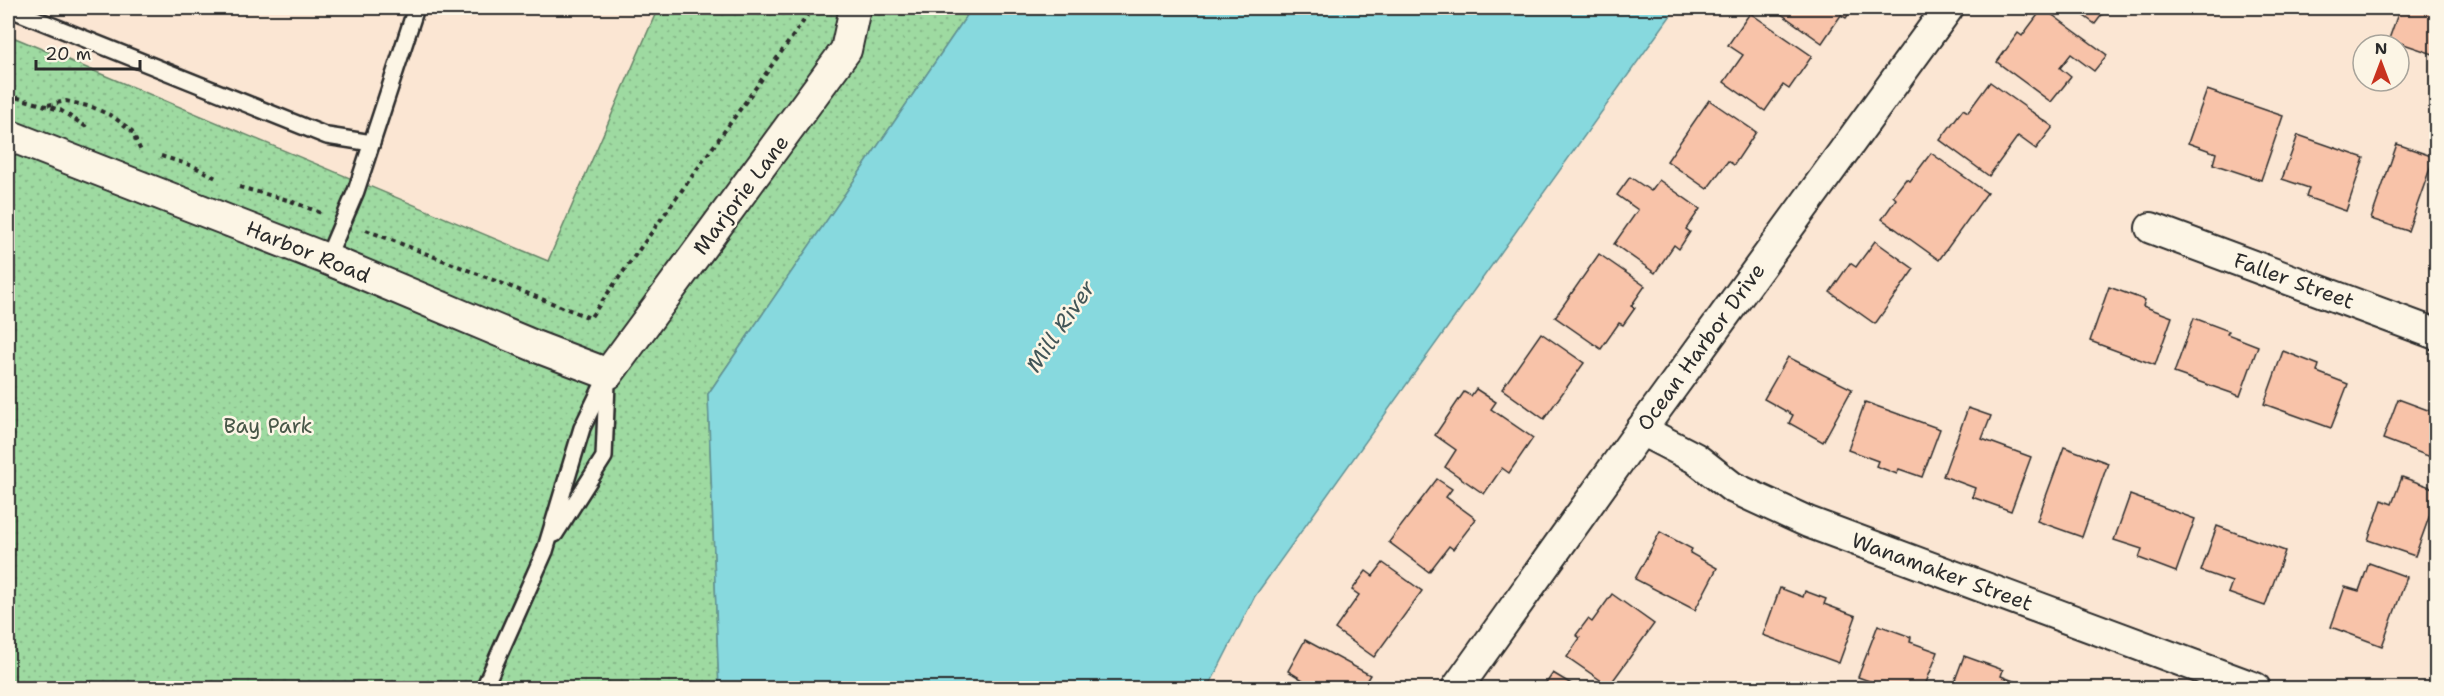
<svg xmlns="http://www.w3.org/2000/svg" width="2444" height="696" font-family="'Shantell Sans',sans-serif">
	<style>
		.park { fill: url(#park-dots); stroke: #648266; stroke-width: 1.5 }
		.water { fill: #87d9de; stroke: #629396; stroke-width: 1.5 }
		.building { fill: #f8c3a9; stroke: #2b2b2b; stroke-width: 1.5 }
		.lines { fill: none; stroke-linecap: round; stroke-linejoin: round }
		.lane-casing { stroke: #2b2b2b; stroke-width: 20 }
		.street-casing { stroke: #2b2b2b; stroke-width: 34 }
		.path { stroke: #2b2b2b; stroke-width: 4; stroke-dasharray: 4.5 4.5; stroke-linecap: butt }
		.lane { stroke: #fcf5e5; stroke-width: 15 }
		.street { stroke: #fcf5e5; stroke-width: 30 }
		.labels { text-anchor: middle; stroke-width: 5; stroke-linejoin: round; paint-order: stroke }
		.street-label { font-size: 21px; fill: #2b2b2b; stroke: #fcf5e5 }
		.park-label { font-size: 21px; fill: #485748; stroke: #fcf5e5 }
		.water-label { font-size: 22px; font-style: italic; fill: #425658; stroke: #fcf5e5 }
	</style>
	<defs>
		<pattern id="park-dots" width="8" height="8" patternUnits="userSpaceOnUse" patternTransform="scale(1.5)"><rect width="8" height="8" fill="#9edaa1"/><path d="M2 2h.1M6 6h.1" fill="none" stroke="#88bb8b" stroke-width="1.8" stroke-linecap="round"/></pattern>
	</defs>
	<rect width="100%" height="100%" fill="#fbe6d3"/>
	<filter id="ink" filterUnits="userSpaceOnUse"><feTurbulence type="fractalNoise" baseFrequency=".0167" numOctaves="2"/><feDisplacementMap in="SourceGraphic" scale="12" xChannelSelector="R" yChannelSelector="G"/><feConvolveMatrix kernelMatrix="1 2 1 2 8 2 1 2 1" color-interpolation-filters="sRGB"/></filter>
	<g filter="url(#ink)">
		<path class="park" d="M658,8H972L708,394L719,688H8V35L548,261Z"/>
		<path class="water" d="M972,8H1676L1255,596L1208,688H719L708,394Z"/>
		<g class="building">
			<path d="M1784,8H1853L1846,18L1841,15L1822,43L1780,13Z"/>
			<path d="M2043,8L2107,55L2094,71L2071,54L2060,68L2071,77L2051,102L1997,62L2018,33L2022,36Z"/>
			<path d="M2073,8H2107L2095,24Z"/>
			<path d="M2400,8H2436V55L2389,39Z"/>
			<path d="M1750,13L1812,56L1789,89L1783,85L1765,111L1724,82L1743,55L1728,45Z"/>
			<path d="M1990,82L2053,127L2036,149L2018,136L1989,176L1940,140L1963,109L1968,112Z"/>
			<path d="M2207,90L2283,116L2261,180L2213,164L2216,153L2188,143Z"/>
			<path d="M1709,100L1756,132L1734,165L1728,161L1707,189L1667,161Z"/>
			<path d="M2298,135L2364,158L2346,211L2306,197L2309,188L2282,179Z"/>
			<path d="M2397,144L2434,157L2408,231L2371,219Z"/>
			<path d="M1931,153L1987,193L1939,260L1882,219L1896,199L1893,196L1906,179L1910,181Z"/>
			<path d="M1630,177L1651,191L1659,180L1700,209L1686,229L1690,232L1679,249L1674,245L1655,273L1614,244L1638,210L1617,195Z"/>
			<path d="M1875,241L1914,269L1875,324L1830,292L1850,263L1856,267Z"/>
			<path d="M1599,254L1645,286L1631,306L1635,308L1623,325L1619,323L1601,349L1555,317Z"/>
			<path d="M2109,287L2145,300L2143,306L2172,317L2155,365L2090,341Z"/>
			<path d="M2194,318L2229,331L2227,334L2258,346L2240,396L2174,373Z"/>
			<path d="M1541,333L1584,363L1544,419L1502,389Z"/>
			<path d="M2283,351L2319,365L2317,372L2348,384L2331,428L2264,404Z"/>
			<path d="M1788,357L1852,389L1823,442L1789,423L1793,415L1764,399Z"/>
			<path d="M1476,389L1496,402L1491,409L1533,438L1509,473L1502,468L1484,494L1445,467L1456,450L1435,435L1464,392L1471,396Z"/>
			<path d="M2398,399L2436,413V459L2383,439Z"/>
			<path d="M1865,402L1940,429L1922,477L1899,469L1897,474L1876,466L1878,461L1848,450Z"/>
			<path d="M1968,408L1991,416L1982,439L2031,457L2011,511L1972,497L1975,488L1943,476Z"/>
			<path d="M2064,447L2108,463L2082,537L2037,521Z"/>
			<path d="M2402,477L2436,489V498L2415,556L2368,540L2382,500L2392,504Z"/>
			<path d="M1437,479L1452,489L1446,497L1476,519L1453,549L1449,546L1429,572L1389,542Z"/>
			<path d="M2130,495L2195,519L2176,572L2139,558L2142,549L2114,540Z"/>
			<path d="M2217,526L2285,551L2265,606L2228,593L2232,582L2201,571Z"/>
			<path d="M1660,532L1692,549L1690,553L1717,568L1695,610L1635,579Z"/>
			<path d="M1383,563L1422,591L1374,657L1335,629L1359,595L1352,590L1366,571L1373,576Z"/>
			<path d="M2369,563L2407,577L2382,646L2331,627L2345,587L2359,591Z"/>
			<path d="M1780,588L1803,597L1805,591L1826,599L1824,604L1856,616L1839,663L1763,635Z"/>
			<path d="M1612,594L1654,624L1609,686L1567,657L1580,638L1576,635L1588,619L1592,622Z"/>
			<path d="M1878,625L1911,637L1910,642L1938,652L1924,688H1889L1858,677Z"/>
			<path d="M1305,640L1370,675L1362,688H1299L1303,680L1288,671Z"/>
			<path d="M1964,656L2003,670L2001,676L2031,688H1952Z"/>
			<path d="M1553,673L1578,688H1543Z"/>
		</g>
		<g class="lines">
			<defs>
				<g id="lane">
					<path d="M8,8L327,136L372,143"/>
					<path d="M327,259L356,191L416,8"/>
					<path d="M555,534L604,457L607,383"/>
					<path d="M484,688L545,551L582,428L608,374"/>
				</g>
				<g id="street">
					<path d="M8,135L327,259L537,347L608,374L846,50L855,8"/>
					<path d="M2151,228L2436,334"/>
					<path d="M1641,430L1695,458L1732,487L1808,522L2255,688"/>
					<path d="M1457,688L1641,430L1948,8"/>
				</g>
			</defs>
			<use href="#lane" class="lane-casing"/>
			<use href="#street" class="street-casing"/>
			<g class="path">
				<path d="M887,13L893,8"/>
				<path d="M8,95L60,110L88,128"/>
				<path d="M48,105L66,101L92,107L112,116L131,130L141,151"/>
				<path d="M161,156L193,166L216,178"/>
				<path d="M239,187L288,200L321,213"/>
				<path d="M366,230L590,318L813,8"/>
			</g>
			<use href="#lane" class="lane"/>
			<use href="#street" class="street"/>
		</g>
	</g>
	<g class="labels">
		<g class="street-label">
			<text transform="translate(741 195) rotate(-53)" y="7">Marjorie Lane</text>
			<text transform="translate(308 252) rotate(22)" y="7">Harbor Road</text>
			<text transform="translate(2294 281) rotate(20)" y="7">Faller Street</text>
			<text transform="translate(1701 347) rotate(-54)" y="7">Ocean Harbor Drive</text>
			<text transform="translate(1942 572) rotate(20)" y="7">Wanamaker Street</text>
		</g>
		<g class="park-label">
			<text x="268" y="433">Bay Park</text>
		</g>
		<g class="water-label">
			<text transform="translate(1060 326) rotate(-56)" y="8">Mill River</text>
		</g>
	</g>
	<rect width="2444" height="696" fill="none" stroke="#fcf5e5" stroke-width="30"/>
	<rect x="15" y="15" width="2414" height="666" fill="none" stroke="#2b2b2b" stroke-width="2" filter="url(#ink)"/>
	<g transform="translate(2381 63)"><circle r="28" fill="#fcf5e5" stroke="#a8a49b" stroke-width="1.5"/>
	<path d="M0-4.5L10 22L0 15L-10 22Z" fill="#c8321e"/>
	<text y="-9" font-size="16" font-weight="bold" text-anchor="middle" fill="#2b2b2b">N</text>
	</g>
	<path d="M36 60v9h104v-9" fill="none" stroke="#2b2b2b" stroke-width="3"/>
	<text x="45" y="60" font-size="18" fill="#2b2b2b" stroke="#fcf5e5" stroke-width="4.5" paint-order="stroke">20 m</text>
</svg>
